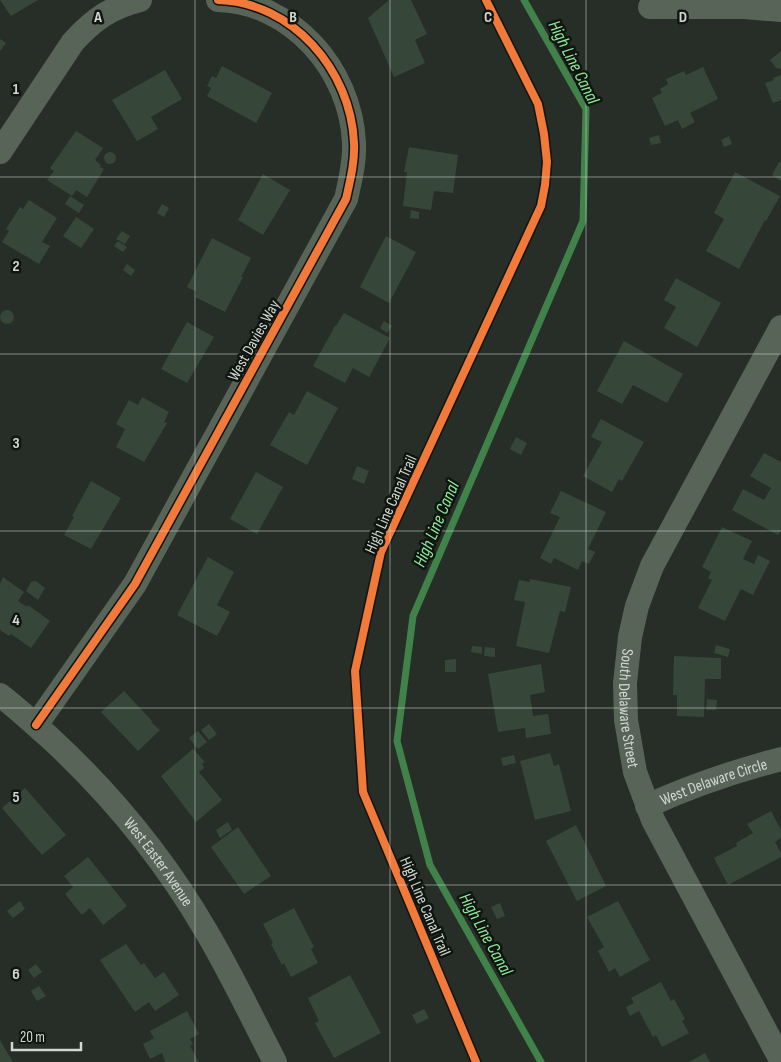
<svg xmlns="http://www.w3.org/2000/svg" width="781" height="1062" font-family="'Sofia Sans Condensed',sans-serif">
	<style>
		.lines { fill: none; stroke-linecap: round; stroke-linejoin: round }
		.stream { stroke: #40824a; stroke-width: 7 }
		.building { fill: #36473a }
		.minor { stroke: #576457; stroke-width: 24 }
		.cycleway-casing { stroke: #111511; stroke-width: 11 }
		.cycleway { stroke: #f17a3a; stroke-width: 8 }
		.grid { fill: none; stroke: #d1d7d1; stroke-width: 1; stroke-opacity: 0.55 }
		.labels { text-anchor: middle; stroke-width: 5; stroke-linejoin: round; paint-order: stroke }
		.street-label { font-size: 16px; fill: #d1d7d1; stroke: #111511 }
		.water-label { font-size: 18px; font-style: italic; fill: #8ceb97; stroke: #111511 }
		.grid-label { font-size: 16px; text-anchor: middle; font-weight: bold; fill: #d1d7d1; stroke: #111511; stroke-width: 5; stroke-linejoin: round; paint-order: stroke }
	</style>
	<rect width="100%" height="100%" fill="#272d27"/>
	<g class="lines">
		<path class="stream" d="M524,0L586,109L583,221L413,616L397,741L430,865L541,1062"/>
	</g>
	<g class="building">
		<path d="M0,0H38L11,16Z"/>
		<path d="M389,0H411L427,34L415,40L425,63L394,77L368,18Z"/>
		<path d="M0,39L6,43L0,51Z"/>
		<path d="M781,51V69L776,68L770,60Z"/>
		<path d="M222,66L272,93L256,123L207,96L211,88L207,86L212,76L216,78Z"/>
		<path d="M703,67L718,99L690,113L695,122L682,129L678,120L665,126L652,98L662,93L660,89L668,84L666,79L684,71L686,75Z"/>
		<path d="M165,70L182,99L151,117L158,129L137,141L112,100Z"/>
		<path d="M781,75V100L773,103L765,83L774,80L773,78Z"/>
		<path d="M76,131L103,148L95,160L101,165L100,167L104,169L87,197L76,190L72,196L47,180L54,171L50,168Z"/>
		<path d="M659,135L661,143L651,145L649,138Z"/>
		<path d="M729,136L732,144L724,147L721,140Z"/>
		<path d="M409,147L458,155L453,193L434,191L431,210L403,206L407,172H404Z"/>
		<circle cx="110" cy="158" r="6"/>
		<path d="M779,162L781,163V181L772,175Z"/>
		<path d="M735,172L780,196L766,221L765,220L739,269L706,251L724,219L714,213Z"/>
		<path d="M263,174L290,190L263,235L238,220Z"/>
		<path d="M70,196L84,205L79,213L65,204Z"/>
		<path d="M29,200L57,218L42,242L50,246L39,264L2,242L9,231L6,229L20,207L23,209Z"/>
		<path d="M162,204L169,208L164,217L157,213Z"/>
		<path d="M411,210L419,212V219L410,218Z"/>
		<path d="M76,217L94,229L81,248L63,236Z"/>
		<path d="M122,231L130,236L125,244L116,239Z"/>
		<path d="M386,236L416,252L389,303L360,287Z"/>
		<path d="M212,238L251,258L241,277H243L225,312L195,297L197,292L187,287Z"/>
		<path d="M118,241L127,247L123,252L114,246Z"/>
		<path d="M127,264L135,270L131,276L123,270Z"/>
		<path d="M676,278L721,303L697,347L664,328L676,307L664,300Z"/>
		<circle cx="7" cy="317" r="7"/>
		<path d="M344,313L390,338L369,377L353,368L345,383L313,366L335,326H336Z"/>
		<path d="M384,321L392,326L387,333L380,328Z"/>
		<path d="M187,322L214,337L187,383L161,369Z"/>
		<path d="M624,341L683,374L667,403L633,385L622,404L597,391Z"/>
		<path d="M307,391L338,408L307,465L270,445L289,412L294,415Z"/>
		<path d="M142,397L169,412L164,422L167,423L144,462L116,447L125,429L116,424L129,400L138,405Z"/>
		<path d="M601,419L644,442L622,481L619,479L612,492L583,476L602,442L591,437Z"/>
		<path d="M516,437L527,443L521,455L510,449Z"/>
		<path d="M764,453L781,462V531L778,535L732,510L743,489L764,500L771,488L750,476Z"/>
		<path d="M357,466L369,471L364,484L352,479Z"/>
		<path d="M256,472L283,487L257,534L230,519Z"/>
		<path d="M91,481L121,498L91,549L64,535L74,517L72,516Z"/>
		<path d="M561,491L606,512L588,549L595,552L589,564L582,561L578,570L554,558L551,564L540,558L560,517L550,513Z"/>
		<path d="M722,527L752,541L743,559L754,564L758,555L770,561L764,573L749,565L764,573L753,595L741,589L725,621L698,608L712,580L708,578L711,572L702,567Z"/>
		<path d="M208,557L234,572L217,605L230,612L217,636L177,615Z"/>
		<path d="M3,577L24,592L18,601L27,607L28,605L50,621L31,648L11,634L9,636L0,630V584Z"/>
		<path d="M530,579L571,587L565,612L560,611L549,653L516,646L525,602L514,600L519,580L530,582Z"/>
		<path d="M36,581L45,588L38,600L26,591L31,582Z"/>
		<path d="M716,645L730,649L728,657L714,653Z"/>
		<path d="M472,646L482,647V654L471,652Z"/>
		<path d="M485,647L495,648V657L484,656Z"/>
		<path d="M674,656L721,658V679H705L704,717L677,716V695H673Z"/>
		<path d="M456,659V672H445V660Z"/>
		<path d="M541,664L545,692L530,695L533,716L548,714L551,734L526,738L525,728L498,732L488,674Z"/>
		<path d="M124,691L152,721L151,722L160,730L138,751L101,712Z"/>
		<path d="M707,699L717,700L716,710H706Z"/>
		<path d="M209,724L217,734L209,740L201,730Z"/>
		<path d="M198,731L207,742L198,749L189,738Z"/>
		<path d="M193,749L205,762L202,764L204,768L199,772L222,800L196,822L161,776Z"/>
		<path d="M550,753L554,766L559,764L571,811L535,820L520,761Z"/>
		<path d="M514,755L516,763L503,766L501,758Z"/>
		<path d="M25,788L66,835L42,855L2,808Z"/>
		<path d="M771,811L781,830V838L775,842L781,853V857L728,885L714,858L737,846L736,843L753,833L747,824Z"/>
		<path d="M228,822L232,830L220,838L216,830Z"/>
		<path d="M576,825L606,886L577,901L546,841Z"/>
		<path d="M238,827L271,876L244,894L211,847Z"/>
		<path d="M88,857L127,906L103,925L90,908L82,915L65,894L73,887L64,876Z"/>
		<path d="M20,901L25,909L13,918L7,911Z"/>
		<path d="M618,901L650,960L620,977L615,968L609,972L598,951L604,947L587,917Z"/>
		<path d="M500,903L505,916L497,919L491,907Z"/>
		<path d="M294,908L314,947L311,949L318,963L291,977L284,963L282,965L271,944L273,943L263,924Z"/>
		<path d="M126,944L141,965L144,963L155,978L164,972L179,995L155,1011L149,1002L135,1012L100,960Z"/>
		<path d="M36,964L42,972L34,978L28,970Z"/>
		<path d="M350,975L381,1033L334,1058L315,1023L319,1021L308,998Z"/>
		<path d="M661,982L671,1001L674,999L685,1019L682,1021L689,1033L662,1047L656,1035L653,1037L639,1011L630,1016L626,1007L634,1003L631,998Z"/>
		<path d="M39,986L46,996L37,1001L31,991Z"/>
		<path d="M424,1009L429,1018L417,1024L412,1015Z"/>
		<path d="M187,1011L199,1034L190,1039L193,1044L190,1046L199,1062H165L162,1053L150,1059L143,1044L154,1038L150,1031Z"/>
		<path d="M0,1040L13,1062H0Z"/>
		<path d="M705,1053L710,1062H689Z"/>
	</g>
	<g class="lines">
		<g class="minor">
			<path d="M650,7H744L781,10"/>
			<path d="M0,152L73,42C93,20 111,7 140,0"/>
			<path id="s1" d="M781,327L652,566L637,606L630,637L625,683L626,720L635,772L653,820L781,1060"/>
			<path id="s2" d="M0,695C17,708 33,723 49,737C112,795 163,857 206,931C231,973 252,1018 275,1062"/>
			<path d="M36,725L135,584L346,199C350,181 355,162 354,143C351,70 292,2 218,0"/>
			<path id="s3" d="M647,806C691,786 735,771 781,759"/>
		</g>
		<defs>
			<g id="cycleway">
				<path d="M36,725L135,584L346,199C350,181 355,162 354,143C351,70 292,2 218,0"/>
				<path d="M476,1062L363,792L355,671L381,552L541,206L545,185L547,162L544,134L538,104L486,0"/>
			</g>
		</defs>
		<use href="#cycleway" class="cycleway-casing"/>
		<use href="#cycleway" class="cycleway"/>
	</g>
	<path class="grid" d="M195,0V1062M390,0V1062M586,0V1062M0,177H781M0,354H781M0,531H781M0,708H781M0,885H781"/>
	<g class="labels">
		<g class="street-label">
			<text transform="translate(253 340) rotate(-61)" y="6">West Davies Way</text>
			<text transform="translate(390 504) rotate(-66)" y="6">High Line Canal Trail</text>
			<text dy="6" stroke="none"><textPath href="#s1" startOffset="418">South Delaware Street</textPath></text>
			<text dy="6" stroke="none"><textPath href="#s3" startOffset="71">West Delaware Circle</textPath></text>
			<text dy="6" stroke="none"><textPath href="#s2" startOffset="231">West Easter Avenue</textPath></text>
			<text transform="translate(426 906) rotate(67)" y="6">High Line Canal Trail</text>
		</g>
		<g class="water-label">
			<text transform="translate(574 62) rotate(63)" y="6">High Line Canal</text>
			<text transform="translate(436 524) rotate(-67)" y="6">High Line Canal</text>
			<text transform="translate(486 934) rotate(61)" y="6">High Line Canal</text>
		</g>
	</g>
	<g class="grid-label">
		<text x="98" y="22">A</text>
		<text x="293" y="22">B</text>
		<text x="488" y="22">C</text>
		<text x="683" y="22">D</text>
		<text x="16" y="94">1</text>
		<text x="16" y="271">2</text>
		<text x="16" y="448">3</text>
		<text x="16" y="625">4</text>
		<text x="16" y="802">5</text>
		<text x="16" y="979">6</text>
	</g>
	<path d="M12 1042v8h69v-8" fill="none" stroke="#d1d7d1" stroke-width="2.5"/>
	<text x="20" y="1042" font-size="15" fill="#d1d7d1" stroke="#111511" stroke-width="4" paint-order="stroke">20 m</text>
</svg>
